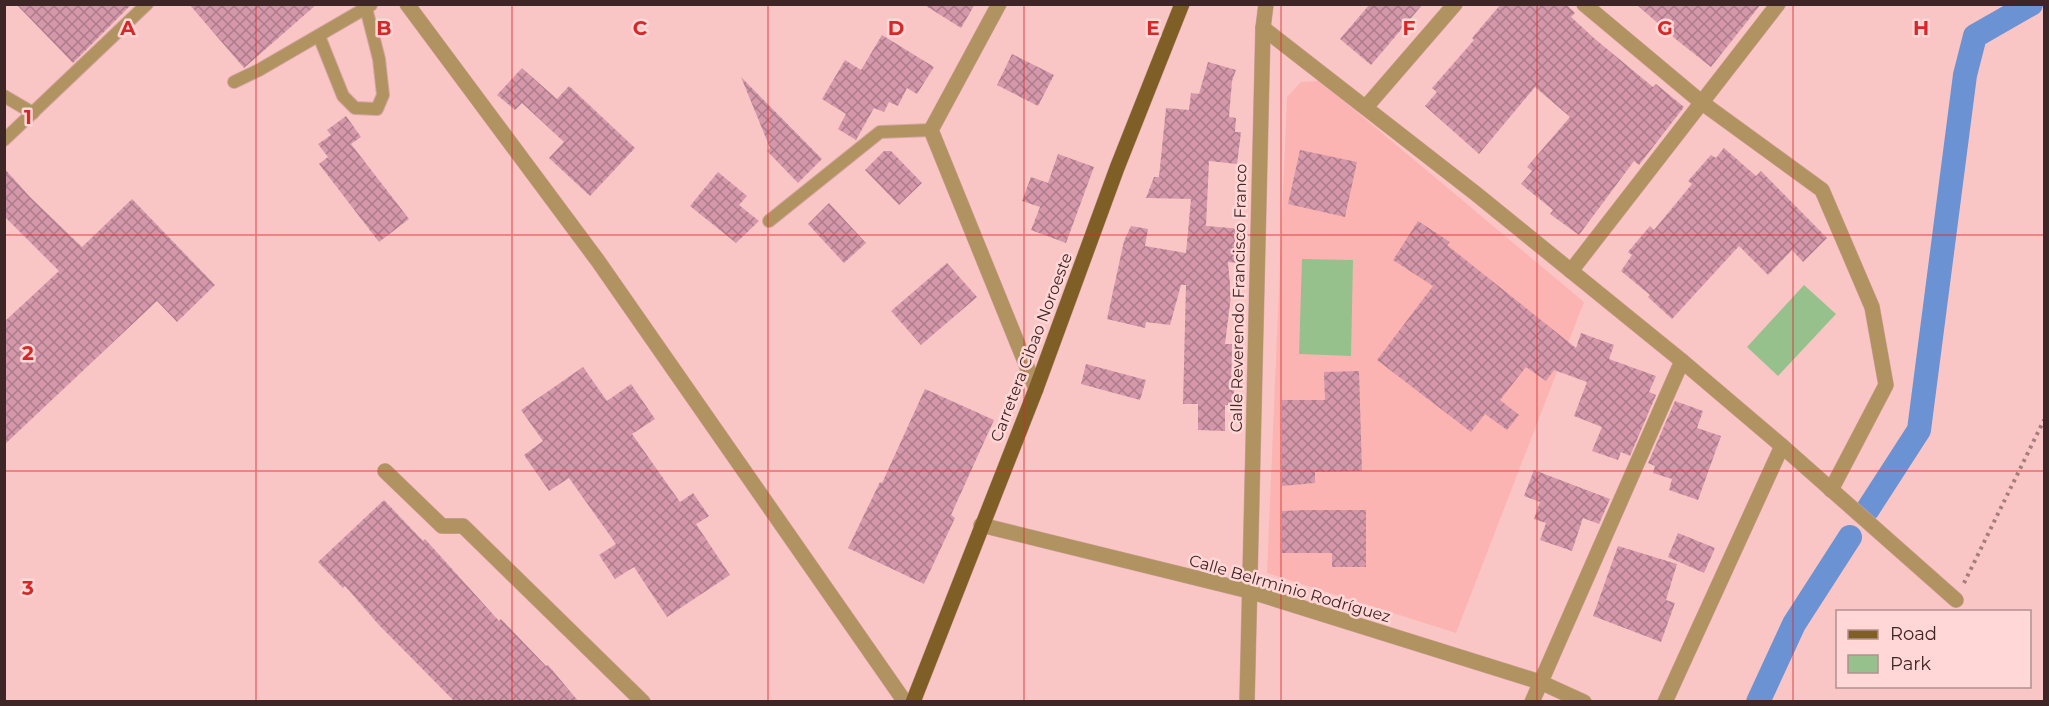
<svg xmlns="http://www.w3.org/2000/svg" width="2049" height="706" font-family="Montserrat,sans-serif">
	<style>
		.built { fill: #fcb4b3 }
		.green { fill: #97c18c }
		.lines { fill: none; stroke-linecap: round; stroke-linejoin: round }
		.canal { stroke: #6b92d2; stroke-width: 24 }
		.building { fill: url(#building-cross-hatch) }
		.lane-casing { stroke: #d5a6a5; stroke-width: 14 }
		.street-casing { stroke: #d5a6a5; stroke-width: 16 }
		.primary-casing { stroke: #d5a6a5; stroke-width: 16 }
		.path { stroke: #a57d7d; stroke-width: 4; stroke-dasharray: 3 4.5; stroke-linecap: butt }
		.lane { stroke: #b19362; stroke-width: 12 }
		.street { stroke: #b19362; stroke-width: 15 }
		.primary { stroke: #7f5f26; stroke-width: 15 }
		.grid { fill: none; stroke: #d62828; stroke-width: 1.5; stroke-opacity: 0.55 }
		.labels { text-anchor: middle; stroke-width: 5; stroke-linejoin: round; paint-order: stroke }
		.street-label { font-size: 16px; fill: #3f2626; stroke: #ffd7d6 }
		.grid-label { font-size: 20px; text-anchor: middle; font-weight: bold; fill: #d62828; stroke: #ffd7d6; stroke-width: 5; stroke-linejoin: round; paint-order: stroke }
	</style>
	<defs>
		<pattern id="building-cross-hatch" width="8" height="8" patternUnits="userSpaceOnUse" patternTransform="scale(1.5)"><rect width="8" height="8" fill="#d498aa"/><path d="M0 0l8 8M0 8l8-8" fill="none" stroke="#ad7c8a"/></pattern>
	</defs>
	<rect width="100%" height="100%" fill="#fac6c5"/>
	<path class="built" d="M1320,81L1584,302L1456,633L1267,573L1287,97L1301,82Z"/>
	<g class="green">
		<path d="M1302,259L1353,260L1351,356L1299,354Z"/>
		<path d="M1804,285L1836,314L1778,376L1747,347Z"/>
	</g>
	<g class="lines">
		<g class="canal">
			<path d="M1868,509L1919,430L1965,75L1975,36L2031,4"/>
			<path d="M1758,702L1794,624L1850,537"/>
		</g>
	</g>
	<g class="building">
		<path d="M16,4H132L73,63Z"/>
		<path d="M189,4H317L244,68Z"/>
		<path d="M923,4H975L961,28Z"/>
		<path d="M1370,4H1423L1371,65L1340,39Z"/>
		<path d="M1501,4H1566L1575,13L1571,17L1595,39L1653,87L1656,84L1684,107L1639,165L1634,161L1579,235L1550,214L1553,210L1521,184L1532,171L1527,167L1570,117L1535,87L1479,154L1425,106L1437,92L1432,88L1474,40L1472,38Z"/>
		<path d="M1636,4H1761L1711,67L1678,41Z"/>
		<path d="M882,35L934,67L917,94L907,88L898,106L889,102L884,112L874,108L856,140L838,129L846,114L822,99L845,60L861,70Z"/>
		<path d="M1012,54L1054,75L1038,106L997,85Z"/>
		<path d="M1208,62L1236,70L1232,81L1229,117L1236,118L1235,132H1241L1237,164L1209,161L1206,226L1242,229L1239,263L1228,262L1231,296L1225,344H1232L1231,388H1234V405H1225V431L1198,430V404H1183L1186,285H1181L1170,325L1146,322L1145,328L1107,319L1124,241L1131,226L1148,229L1145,246L1186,253L1191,199L1146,198L1154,177H1159L1166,108L1189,110L1191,93L1199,94Z"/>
		<path d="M522,68L557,99L569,86L635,148L590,196L549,158L564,142L522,103L515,110L497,95Z"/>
		<path d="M741,77L822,159L798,183L767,151L770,148Z"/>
		<path d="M346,116L361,137L351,144L409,219L379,242L319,164L328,157L318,144L331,135L327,130Z"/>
		<path d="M1724,148L1756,176L1761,171L1827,238L1803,262L1792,250L1768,275L1739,246L1672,319L1648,297L1650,295L1621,271L1632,255L1628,252L1650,226L1654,230L1692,184L1688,181L1711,155L1716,158Z"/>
		<path d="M1300,150L1357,162L1345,217L1288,204Z"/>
		<path d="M884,151H891L922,183L899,205L865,170Z"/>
		<path d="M1058,154L1094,167L1066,243L1031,230L1040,207L1022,201L1031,177L1048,183Z"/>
		<path d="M4,168L30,197L82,247L132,199L215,285L177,322L157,301L4,445V322L59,271L4,216Z"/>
		<path d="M718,172L747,196L739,205L759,221L736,243L690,206Z"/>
		<path d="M829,203L866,243L844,263L808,224Z"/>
		<path d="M1418,221L1450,242L1447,245L1576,348L1581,333L1614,345L1609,359L1656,376L1649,392L1656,395L1630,456L1621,452L1618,460L1592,451L1602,427L1574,416L1587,382L1554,370L1546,381L1526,367L1500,400L1519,415L1507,430L1485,414L1471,432L1377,360L1433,286L1393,260Z"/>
		<path d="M947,263L977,297L921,345L891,311Z"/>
		<path d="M1086,364L1146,380L1140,400L1081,384Z"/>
		<path d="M583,367L607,401L631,384L655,419L632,434L680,502L693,493L709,516L696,524L730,575L667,617L634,567L615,579L599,555L616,544L569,478L549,491L524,455L543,441L521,410Z"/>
		<path d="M1359,371L1362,471L1315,472V483L1282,486V400H1325L1324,372Z"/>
		<path d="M925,389L994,420L951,515L955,518L924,584L848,548L880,482L882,483Z"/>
		<path d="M1675,401L1703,411L1697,428L1721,436L1698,500L1669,490L1672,479L1653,473L1655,466L1648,463Z"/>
		<path d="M1534,470L1610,499L1599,524L1583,518L1572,551L1540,540L1546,523L1534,519L1540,502L1524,496Z"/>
		<path d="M384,500L423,541L425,539L499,621L501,619L546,666L548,665L579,702H455L379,625L345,586L343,588L318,562Z"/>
		<path d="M1306,510H1366V567H1332V553H1282V511Z"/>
		<path d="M1678,533L1715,548L1704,573L1668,557Z"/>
		<path d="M1618,546L1677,564L1666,600L1675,603L1661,642L1593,616Z"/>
	</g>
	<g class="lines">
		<defs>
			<g id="lane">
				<path d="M319,36L343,96L355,108L377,109L383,95L379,59L366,8"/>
				<path d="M234,82L259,70L371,5"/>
				<path d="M4,96L33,113"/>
				<path d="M4,140L147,4"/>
				<path d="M769,221L880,132L931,130"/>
			</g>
			<g id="street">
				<path d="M407,4L598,261L905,702"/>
				<path d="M999,4L931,130L1036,389"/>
				<path d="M1584,4L1701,102L1822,190L1872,307L1886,385L1831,490"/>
				<path d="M1263,28L1475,193L1682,361L1782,446L1956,600"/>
				<path d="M1366,107L1455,4"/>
				<path d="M1571,271L1778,4"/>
				<path d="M385,471L442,526H463L643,702"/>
				<path d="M981,525L1249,591L1540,682L1584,702"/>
				<path d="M1247,702L1263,28L1266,4"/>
				<path d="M1532,702L1682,361"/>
				<path d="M1665,702L1782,446"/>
			</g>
			<path id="primary" d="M913,702L1036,389L1117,168L1182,4"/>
		</defs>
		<use href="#lane" class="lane-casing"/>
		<use href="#street" class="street-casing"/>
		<use href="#primary" class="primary-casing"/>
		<path class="path" d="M1964,583L2044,420"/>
		<use href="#lane" class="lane"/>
		<use href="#street" class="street"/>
		<use href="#primary" class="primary"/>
	</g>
	<path class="grid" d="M256,4V702M512,4V702M768,4V702M1024,4V702M1281,4V702M1537,4V702M1793,4V702M4,235H2044M4,471H2044"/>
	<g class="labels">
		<g class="street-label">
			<text transform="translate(1238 298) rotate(-89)" y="6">Calle Reverendo Francisco Franco</text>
			<text transform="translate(1031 347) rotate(-69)" y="6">Carretera Cibao Noroeste</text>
			<text transform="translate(1290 588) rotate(16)" y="6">Calle Belrminio Rodríguez</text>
		</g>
	</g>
	<g class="grid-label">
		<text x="128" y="35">A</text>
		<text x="384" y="35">B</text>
		<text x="640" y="35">C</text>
		<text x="896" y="35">D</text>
		<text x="1153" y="35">E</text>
		<text x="1409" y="35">F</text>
		<text x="1665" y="35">G</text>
		<text x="1921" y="35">H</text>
		<text x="28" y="124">1</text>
		<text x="28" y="360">2</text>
		<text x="28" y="595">3</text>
	</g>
	<rect width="2049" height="706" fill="none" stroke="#3f2626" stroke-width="12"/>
	<rect x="1836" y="610" width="195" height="78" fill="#ffd7d6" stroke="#b29090" stroke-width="1.5"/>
	<rect x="1848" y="630" width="30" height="9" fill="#7f5f26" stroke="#b29090" stroke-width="1.5"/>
	<text x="1890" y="640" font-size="18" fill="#3f2626">Road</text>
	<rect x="1848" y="655" width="30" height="18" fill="#97c18c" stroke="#b29090" stroke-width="1.5"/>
	<text x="1890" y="670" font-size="18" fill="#3f2626">Park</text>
</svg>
